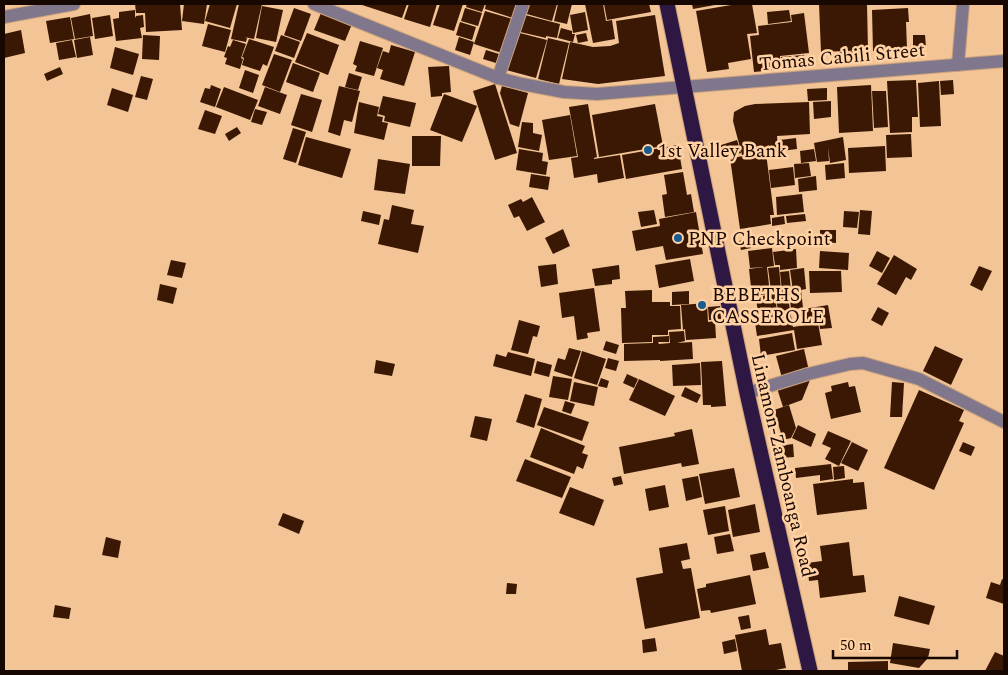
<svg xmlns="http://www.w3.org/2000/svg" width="1008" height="675" font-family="Spectral,serif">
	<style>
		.building { fill: #3b1804 }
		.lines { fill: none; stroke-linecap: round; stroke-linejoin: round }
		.minor-casing { stroke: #caa27b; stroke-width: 14 }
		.highway-casing { stroke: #caa27b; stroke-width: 17 }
		.minor { stroke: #81778d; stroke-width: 12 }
		.highway { stroke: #2e1742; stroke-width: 15 }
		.poi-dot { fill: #185c91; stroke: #ffd1a3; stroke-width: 2 }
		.labels { text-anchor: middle; stroke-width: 5; stroke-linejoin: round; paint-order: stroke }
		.street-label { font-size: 19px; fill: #160700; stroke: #ffd1a3 }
		.poi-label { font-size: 19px; fill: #160700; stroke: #ffd1a3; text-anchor: start }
	</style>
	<rect width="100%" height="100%" fill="#f2c496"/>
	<g class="building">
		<path d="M135,4H163V5L180,4L182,30L146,32L145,13H136Z"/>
		<path d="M184,4H207L204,24L182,21Z"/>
		<path d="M210,4H237L230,28L205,21Z"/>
		<path d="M239,4H262L254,39L244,37L247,38L246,42L231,39Z"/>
		<path d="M359,4H407L402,18Z"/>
		<path d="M409,4H437L430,27L404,19Z"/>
		<path d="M440,4H463L454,31L433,25Z"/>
		<path d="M467,4H485L482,12L466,7Z"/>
		<path d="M486,4H521L516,19L485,9Z"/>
		<path d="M526,4H557L552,21L523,13Z"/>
		<path d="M558,4H572L567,24L554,21Z"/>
		<path d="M585,4H603L606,21L612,20L615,39L593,43Z"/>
		<path d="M604,4H649L651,12L607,20Z"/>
		<path d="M692,4H715V5L693,9Z"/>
		<path d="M737,4H752L757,33L747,34L751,59L728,63L729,69L707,72L696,11Z"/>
		<path d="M819,4H867L868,50L821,52Z"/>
		<path d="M262,6L283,10L276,42L256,38Z"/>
		<path d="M294,8L311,14L301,41L284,35Z"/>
		<path d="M465,8L482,13L478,26L461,21Z"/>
		<path d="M908,8L909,22H906L907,49L873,51L872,10Z"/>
		<path d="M135,10V18L136,16L143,15L144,27L140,28L142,38L116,41L113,19L119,18V12Z"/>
		<path d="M789,10L791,21L768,24L767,12Z"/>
		<path d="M485,11L516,20L505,54L474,44Z"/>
		<path d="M585,12L588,30L573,33L570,15Z"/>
		<path d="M321,13L352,24L345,41L314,30Z"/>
		<path d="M804,13L809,53L780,56L781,69L754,72L750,36L759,35L758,26L792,22L791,15Z"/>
		<path d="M90,14L93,36L75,39L71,18Z"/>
		<path d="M521,14L560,24L557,38L546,36V38L516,31Z"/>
		<path d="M110,15L113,36L95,39L92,18Z"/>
		<path d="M655,15L665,76L598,84L562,79L570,42L593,47L610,46L619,43L616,21Z"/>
		<path d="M70,17L74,39L50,43L46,21Z"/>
		<path d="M460,22L476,27L472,40L456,35Z"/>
		<path d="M208,24L231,30L225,52L202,46Z"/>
		<path d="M561,28L572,31V34H575L573,42L558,38Z"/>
		<path d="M21,30L25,53L4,58V34Z"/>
		<path d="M516,32L547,40L536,78L506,70Z"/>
		<path d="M307,33L339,45L328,75L295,62Z"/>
		<path d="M586,33L588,41L578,43L576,35Z"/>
		<path d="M143,35L160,36L159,60L142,59Z"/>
		<path d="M281,35L300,42L294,58L275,51Z"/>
		<path d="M913,35H925L926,47H913Z"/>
		<path d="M90,37L93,55L77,58L74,40Z"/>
		<path d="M459,37L474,42L470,55L455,50Z"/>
		<path d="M548,38L569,43L559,84L538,79Z"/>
		<path d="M249,39L274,47L267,66L263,64L260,71L242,65L244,58L242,57Z"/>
		<path d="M72,40L76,57L59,60L56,43Z"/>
		<path d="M233,40L246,44L241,58L243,59L240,69L225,64L227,58L224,57L228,46L230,47Z"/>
		<path d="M360,41L383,48L374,76L355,71L357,66L353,64Z"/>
		<path d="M391,45L415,52L404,86L380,79L383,70L377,68L383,51L389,53Z"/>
		<path d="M115,47L139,54L133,75L110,68Z"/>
		<path d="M486,50L499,54L496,63L483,59Z"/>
		<path d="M862,51L863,61L841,62L840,52Z"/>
		<path d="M274,54L292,60L280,92L262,85Z"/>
		<path d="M804,55L806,67L783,70L781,57Z"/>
		<path d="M293,63L320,73L313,92L286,82Z"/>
		<path d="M449,66L451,92L442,93V96L431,97L428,67Z"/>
		<path d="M60,67L63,74L47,81L44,74Z"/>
		<path d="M245,70L259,75L253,93L239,88Z"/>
		<path d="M349,73L362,77L358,90L345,87Z"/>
		<path d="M141,76L153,79L147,100L135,97Z"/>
		<path d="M916,80L918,117H912V132L890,133L887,81Z"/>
		<path d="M953,80L954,94L941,95L940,81Z"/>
		<path d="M939,81L941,126L920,127L918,83Z"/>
		<path d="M495,84L517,153L495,160L473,91Z"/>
		<path d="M211,85L221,89L215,107L200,102L205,88L210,89Z"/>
		<path d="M871,85L873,131L839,133L837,87Z"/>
		<path d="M339,86L360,91L352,122L344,120L340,136L328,132Z"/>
		<path d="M502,86L528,93L519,127L510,124L500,93Z"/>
		<path d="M224,87L258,100L250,120L216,107Z"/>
		<path d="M265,87L287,95L280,114L258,106Z"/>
		<path d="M112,88L133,95L128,112L107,105Z"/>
		<path d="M827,88V100L808,101L807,89Z"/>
		<path d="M872,91H886L888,127L874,128Z"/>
		<path d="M301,94L322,100L312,132L291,125Z"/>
		<path d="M444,94L477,106L462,142L430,130Z"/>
		<path d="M383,96L416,103L410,127L384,121L385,116L378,114Z"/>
		<path d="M831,101V117L814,119L813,102Z"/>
		<path d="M359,102L379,107L377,116L383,117L382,122L388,123L384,140L354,133Z"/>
		<path d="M809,102L810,134L777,136L778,151L742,155L733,121L734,112L745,106L755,104Z"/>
		<path d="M588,104L597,157L594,158V159L620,155L624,178L598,183L597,174L574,178L571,158L578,157L569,107Z"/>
		<path d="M655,104L663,146L599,157L592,115Z"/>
		<path d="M255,109L267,112L262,125L251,122Z"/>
		<path d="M205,110L222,116L215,134L198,129Z"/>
		<path d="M570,115L577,156L549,160L542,120Z"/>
		<path d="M522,122L533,123V133L542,135L539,151L518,147Z"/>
		<path d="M237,127L241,133L229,141L225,134Z"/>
		<path d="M293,128L306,132L296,163L283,159Z"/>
		<path d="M911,134L912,157L887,158L886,135Z"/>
		<path d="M412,136H441L440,166H412Z"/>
		<path d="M306,137L351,149L342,178L298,165Z"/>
		<path d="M843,137L846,160L830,163L828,147L829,161L817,162L814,143Z"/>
		<path d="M796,138L797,149L781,151L780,140Z"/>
		<path d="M737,140L741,153L722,158L718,146Z"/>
		<path d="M678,145L682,169L626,179L622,155Z"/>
		<path d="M885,146L886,171L849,173L848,148Z"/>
		<path d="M519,149L543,153L542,161L548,162L546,175L516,170Z"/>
		<path d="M814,149L816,161L801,163L800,151Z"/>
		<path d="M766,153L774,215H770L771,224L740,229L730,158Z"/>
		<path d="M378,159L410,164L405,194L374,190Z"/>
		<path d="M809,163L811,176L795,178L794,164Z"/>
		<path d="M844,163L845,178L826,180L825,165Z"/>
		<path d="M793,167L795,185L771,188L769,170Z"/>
		<path d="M683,172L687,195L691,194L694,212L665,217L662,195L667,194L664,175Z"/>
		<path d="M531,174L550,177L548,190L529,187Z"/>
		<path d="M816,176L817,190L799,192L798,179Z"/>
		<path d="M802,194L804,212L777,215L776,197Z"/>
		<path d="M532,197L545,222L527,231L519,216L514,218L508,205L521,199L523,202Z"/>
		<path d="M392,205L414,210L411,224L424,226L418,253L378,244L384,219L389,220Z"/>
		<path d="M654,210L657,224L641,227L638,212Z"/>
		<path d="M860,210L872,211L870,235L858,234Z"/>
		<path d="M363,211L381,215L379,225L361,221Z"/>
		<path d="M844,211L859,212L857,228L843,227Z"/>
		<path d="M696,212L703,254L666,260L663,246L636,251L632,231L660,226L659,219Z"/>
		<path d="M805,214L806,221L787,223L786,216Z"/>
		<path d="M784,216L785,224L772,226V218Z"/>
		<path d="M563,229L570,246L553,254L545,238Z"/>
		<path d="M820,230H836V243L820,242Z"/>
		<path d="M750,239L751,248L741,250L739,241Z"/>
		<path d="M772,248L774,266L767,267L770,294L752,296L749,269L764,267L750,268L748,251Z"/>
		<path d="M796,249L797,268L780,270V265H775L773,252Z"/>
		<path d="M820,251L849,253L848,270L819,268Z"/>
		<path d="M877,251L890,258L882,273L869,266Z"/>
		<path d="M894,255L917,269L911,280L906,277L896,295L877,284Z"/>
		<path d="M690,259L694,281L659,288L655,265Z"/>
		<path d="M171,260L186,263L182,278L167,275Z"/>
		<path d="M556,264L558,284L541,287L538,266Z"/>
		<path d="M619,265L620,279L612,280V284L595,286L592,269Z"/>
		<path d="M979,266L992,271L982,291L970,285Z"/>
		<path d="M779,267L781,289L771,291L768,268Z"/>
		<path d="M804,268L806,289L801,290L803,308L791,309L789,292L793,291L790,270Z"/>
		<path d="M789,271L791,290H787L790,310L778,311L775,292L782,291L780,272Z"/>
		<path d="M809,271H841L842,292L810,293Z"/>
		<path d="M160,284L177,288L173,304L157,300Z"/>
		<path d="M594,288L600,331L587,333L588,338L577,340L574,316L562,318L559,293Z"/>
		<path d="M652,290V302H670V306H680L681,329L668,330V335H652V342L622,343L621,308H626L625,291Z"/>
		<path d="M689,291V304L672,305V292Z"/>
		<path d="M775,294L777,312L758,314L756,297Z"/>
		<path d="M707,303L708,322L715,321L716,338L686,340L685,329L683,330L681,305Z"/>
		<path d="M828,305L832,328L820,329L819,321L806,323L804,309Z"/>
		<path d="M720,306L721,319L709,320L708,307Z"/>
		<path d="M878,307L889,313L882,326L871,320Z"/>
		<path d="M790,311L793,327L818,323L822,345L797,349L794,330L757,336L754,316Z"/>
		<path d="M519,320L540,326L537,337L533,336L528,354L511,350Z"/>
		<path d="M684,331L685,341L677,343L692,342L693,359L660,361V360L624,361V344L653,343V337L669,336V342H658L659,344L670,343L669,332Z"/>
		<path d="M792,333L795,350L761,356L759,339Z"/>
		<path d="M606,341L619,345L616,354L603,350Z"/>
		<path d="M935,346L963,359L951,385L923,371Z"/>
		<path d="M569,348L581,351L572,377L554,371L558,358L565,360Z"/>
		<path d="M804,349L809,371L782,378L776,356Z"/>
		<path d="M582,351L606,359L597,385L574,378Z"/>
		<path d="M508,352L535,359L531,376L493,366L496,354L506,357Z"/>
		<path d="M608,358L619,361L616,371L605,368Z"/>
		<path d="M376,360L395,364L392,376L374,373Z"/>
		<path d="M537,361L552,365L549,377L534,373Z"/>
		<path d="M722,361L726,406L711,407V405H703L701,362Z"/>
		<path d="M700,363L701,385L673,386L672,365Z"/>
		<path d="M627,374L638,379L634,388L623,383Z"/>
		<path d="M812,375L802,400L783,407L776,385Z"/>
		<path d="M553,376L572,379L568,400L549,397Z"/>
		<path d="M601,378L609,381L607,388L598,386Z"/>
		<path d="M639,379L675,396L665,416L629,400Z"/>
		<path d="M574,382L598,387L594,406L570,401Z"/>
		<path d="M848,382L849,387L855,386L861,412L831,419L825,393L832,391L831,386Z"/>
		<path d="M892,382L904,383L902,417H890Z"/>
		<path d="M685,387L701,395L697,403L681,396Z"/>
		<path d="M919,390L964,410L959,421L964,423L934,490L884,468Z"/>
		<path d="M525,394L542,399L534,428L516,422Z"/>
		<path d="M565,401L575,404L571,414L562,411Z"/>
		<path d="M789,405L796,428L791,438L783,440L774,410Z"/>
		<path d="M544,407L589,422L582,441L537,425Z"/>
		<path d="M475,416L492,419L487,441L470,437Z"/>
		<path d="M798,425L816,434L811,447L792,438Z"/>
		<path d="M541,428L585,446L582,453L588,455L583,469L577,466L574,474L530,457Z"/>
		<path d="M692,429L699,464L682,467L681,463L624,474L619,447L675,436L674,433Z"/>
		<path d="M828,431L851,441L839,466L825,459L831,448L822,444Z"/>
		<path d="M852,442L868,450L858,471L841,463Z"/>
		<path d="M963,442L975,447L971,456L959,451Z"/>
		<path d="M793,444L794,457L780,458L779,446Z"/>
		<path d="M525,459L571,477L562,498L516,481Z"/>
		<path d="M831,464L833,479L820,481V475L796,478L795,468Z"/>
		<path d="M844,466L845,478L834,480L833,467Z"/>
		<path d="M734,468L740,497L705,504L699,474Z"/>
		<path d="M621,476L623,484L614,486L612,478Z"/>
		<path d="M698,476L702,497L686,501L682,479Z"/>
		<path d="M853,479V483L864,482L867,509L817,515L813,484Z"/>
		<path d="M665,485L669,507L649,511L645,489Z"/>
		<path d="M570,487L604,500L594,526L559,513Z"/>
		<path d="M755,504L760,532L733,537L728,510Z"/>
		<path d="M725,506L729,531L708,535L703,510Z"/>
		<path d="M283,513L304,521L299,534L278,525Z"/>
		<path d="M730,534L734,551L717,554L714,537Z"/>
		<path d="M106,537L121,541L118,558L102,555Z"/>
		<path d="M849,542L853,576L864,575L866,592L820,598L818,580L809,581L807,563L822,561L820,546Z"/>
		<path d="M687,543L690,559L681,561L683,569L691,568L700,618L645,629L636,578L663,573L659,548Z"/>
		<path d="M765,552L769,568L753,571L750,555Z"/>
		<path d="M750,575L756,604L711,613L710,610L701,611L697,589L706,587V584Z"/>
		<path d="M1002,579L1004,580V604L986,598L991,582L1000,585Z"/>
		<path d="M507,583L517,584L516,594H506Z"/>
		<path d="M899,596L935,606L929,625L894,616Z"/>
		<path d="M55,605L71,608L69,619L53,617Z"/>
		<path d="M749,615L751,628L741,630L738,617Z"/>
		<path d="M766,629L769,645L781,643L786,668L771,671H742L735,635Z"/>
		<path d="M655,638L657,651L643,653L642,640Z"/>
		<path d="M735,639L737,651L724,654L722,642Z"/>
		<path d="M893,643L930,649L928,658L919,668L890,663Z"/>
		<path d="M995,652L1004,656V671H985Z"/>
		<path d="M888,661V671H848V662Z"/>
	</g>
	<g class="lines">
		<defs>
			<g id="minor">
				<path d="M314,4L498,78L522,84L564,92L597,94L1004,61"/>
				<path d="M4,17L74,4"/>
				<path d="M958,65L963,4"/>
				<path d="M498,78L523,4"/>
				<path d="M747,393L808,374L850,364L863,363L919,379L1004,422"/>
			</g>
			<path id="highway" d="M667,4L747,393L810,671"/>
		</defs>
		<use href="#minor" class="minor-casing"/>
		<use href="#highway" class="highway-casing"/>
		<use href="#minor" class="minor"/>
		<use href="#highway" class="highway"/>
	</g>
	<g class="poi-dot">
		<circle cx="648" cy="150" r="5"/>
		<circle cx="678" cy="238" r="5"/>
		<circle cx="702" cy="305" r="5"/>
	</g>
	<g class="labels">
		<g class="street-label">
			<text transform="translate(842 56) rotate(-5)" y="7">Tomas Cabili Street</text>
			<text transform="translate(784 465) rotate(77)" y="7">Linamon-Zamboanga Road</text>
		</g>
		<g class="poi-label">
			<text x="658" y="157">1st Valley Bank</text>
			<text x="688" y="245">PNP Checkpoint</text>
			<text x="712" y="301">BEBETHS<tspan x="712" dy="22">CASSEROLE</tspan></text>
		</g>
	</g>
	<rect width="1008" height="675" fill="none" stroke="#160700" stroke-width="10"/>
	<path d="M833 650v8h124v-8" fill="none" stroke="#160700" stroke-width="2.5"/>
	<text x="840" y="650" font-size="15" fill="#160700" stroke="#ffd1a3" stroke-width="4" paint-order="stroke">50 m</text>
</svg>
